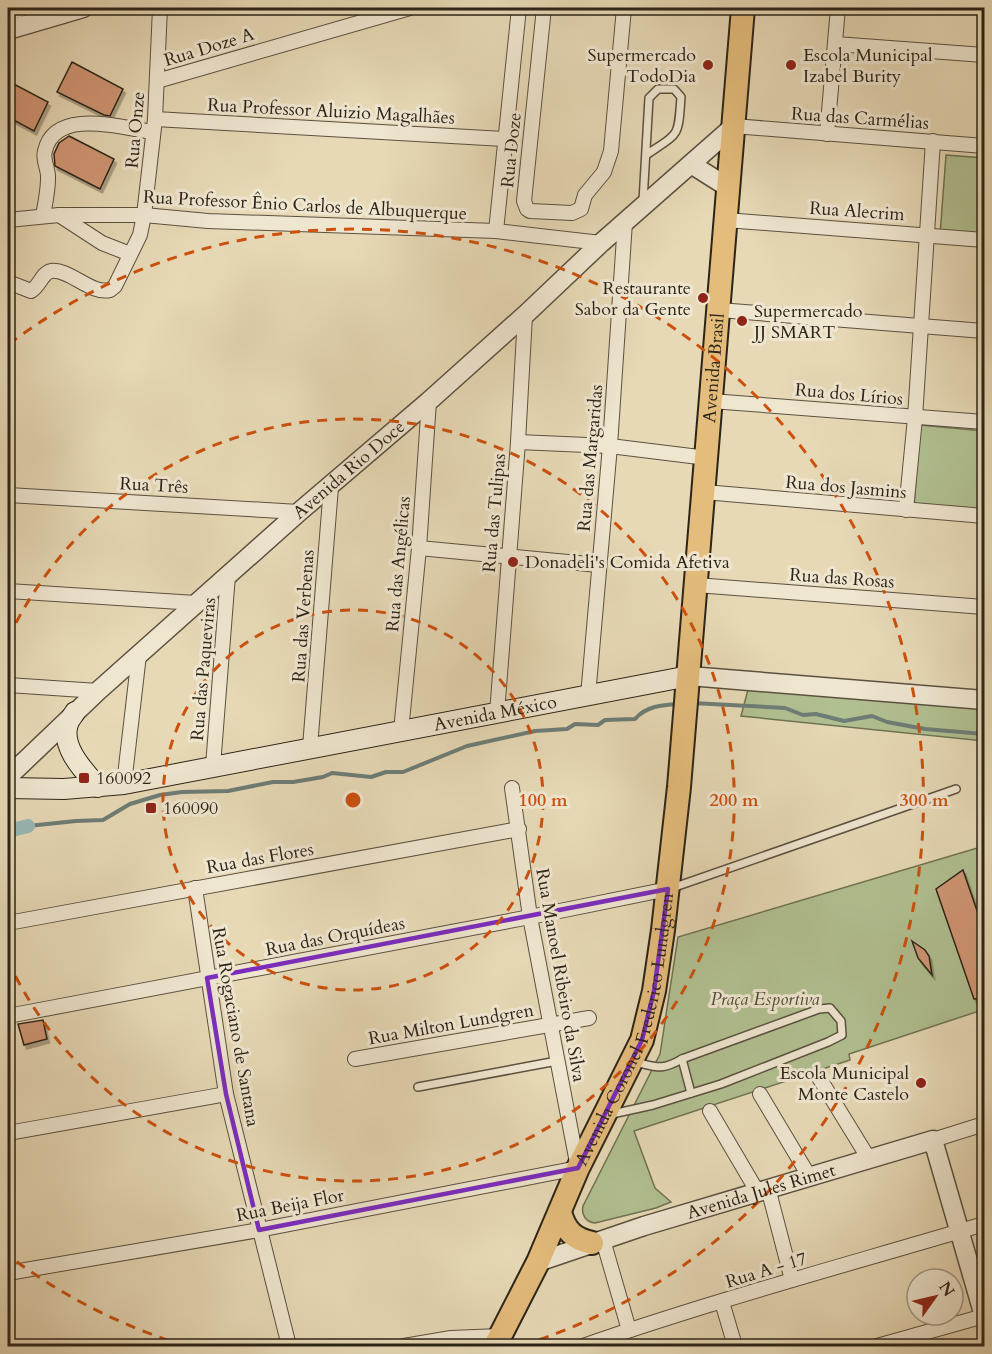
<svg xmlns="http://www.w3.org/2000/svg" width="992" height="1354" font-family="Cardo,serif">
	<style>
		.green { fill: #b1c091; stroke: #6e7254; stroke-width: 1.5 }
		.lines { fill: none; stroke-linecap: round; stroke-linejoin: round }
		.stream { stroke: #6d7d77; stroke-width: 4 }
		.canal { stroke: #99b9b6; stroke-width: 14 }
		.building { fill: #d19775; stroke: #2c2418; stroke-width: 1.5; filter: url(#shadow) }
		.service-casing { stroke: #5b5140; stroke-width: 10 }
		.minor-casing { stroke: #5b5140; stroke-width: 16 }
		.tertiary-casing { stroke: #5b5140; stroke-width: 21 }
		.secondary-casing { stroke: #2c2418; stroke-width: 22 }
		.primary-casing { stroke: #2c2418; stroke-width: 26 }
		.service { stroke: #efe6d0; stroke-width: 7 }
		.minor { stroke: #efe6d0; stroke-width: 14 }
		.tertiary { stroke: #efe6d0; stroke-width: 18 }
		.secondary { stroke: #efe6d0; stroke-width: 20 }
		.primary { stroke: #e4bc7b; stroke-width: 22 }
		.marked { fill: none; stroke: #7b2cbf; stroke-width: 4.5; stroke-linejoin: round }
		.ring { fill: none; stroke: #cc510e; stroke-width: 3; stroke-dasharray: 10 8 }
		.poi-dot { fill: #8f2418; stroke: #efe6d0; stroke-width: 2 }
		.labels { text-anchor: middle; stroke-width: 6; stroke-linejoin: round; paint-order: stroke }
		.street-label { font-size: 18px; fill: #2c2418; stroke: #efe6d0 }
		.poi-label { font-size: 18px; fill: #2c2418; stroke: #efe6d0; text-anchor: start }
		.park-label { font-size: 18px; font-style: italic; fill: #4d4b36; stroke: #efe6d0 }
		.centre { fill: #cc510e; stroke: #efe6d0; stroke-width: 3 }
		.ring-label { font-size: 18px; text-anchor: middle; font-weight: bold; fill: #cc510e; stroke: #efe6d0; stroke-width: 6; stroke-linejoin: round; paint-order: stroke }
	</style>
	<defs>
		<filter id="shadow"><feDropShadow dx="2.5" dy="4" stdDeviation="0" flood-color="#0004"/></filter>
	</defs>
	<rect width="100%" height="100%" fill="#e7d9b6"/>
	<filter id="stains"><feTurbulence type="fractalNoise" baseFrequency=".00333" numOctaves="4"/><feColorMatrix values="0 0 0 0 .2 0 0 0 0 .09 0 0 0 0 .02 0 0 0 .5 -.17"/></filter>
	<radialGradient id="worn" r=".72"><stop offset=".6" stop-color="#630" stop-opacity="0"/><stop offset="1" stop-color="#630" stop-opacity=".3"/></radialGradient>
	<g class="green">
		<path d="M946,155L984,158V238L940,235Z"/>
		<path d="M920,425L984,431V513L914,506Z"/>
		<path d="M750,682L984,702V741L741,716Z"/>
		<path d="M984,846V1020L976,1012L849,1054L850,1060L634,1131L655,1188L671,1202L656,1208L595,1223C586,1222 581,1215 583,1206L660,1054L678,937Z"/>
	</g>
	<g class="lines">
		<g class="stream">
			<path d="M692,703L785,708L803,715L816,714L844,721L872,716L887,722L925,729L984,734"/>
			<path d="M28,826L76,821L103,820L130,804L160,795L182,792L228,791L273,782H293L323,777L332,773L371,777L386,772H403L467,746L535,731L567,729L575,724L598,725L605,720L635,719C646,706 662,705 679,704"/>
		</g>
		<path class="canal" d="M8,831L28,826"/>
	</g>
	<g class="building">
		<path d="M72,62L123,89L110,116L104,115L57,92Z"/>
		<path d="M8,81L48,102L34,131L8,117Z"/>
		<path d="M69,136L114,159L100,189L55,166L54,154L59,143Z"/>
		<path d="M963,870L984,931V998L974,999L936,889Z"/>
		<path d="M912,941L925,950L929,956L932,975L918,958Z"/>
		<path d="M43,1020L47,1039L24,1045L18,1024Z"/>
	</g>
	<g class="lines">
		<defs>
			<g id="service">
				<path d="M643,201L649,98L658,89H674L681,97C678,138 680,132 646,155"/>
				<path d="M672,888L956,789"/>
				<path d="M682,1059L691,1093"/>
				<path d="M418,1087L557,1061"/>
				<path d="M612,1114L653,1105L721,1084L828,1042L842,1035L841,1021L830,1008L819,1009L682,1059C661,1071 657,1067 635,1062"/>
			</g>
			<g id="minor">
				<path d="M544,8L524,201L527,209L530,211L572,213L581,209L585,195L604,172L611,151L624,8"/>
				<path d="M836,44L984,55"/>
				<path d="M157,81L410,8"/>
				<path d="M155,119L504,139"/>
				<path d="M734,126L984,146"/>
				<path d="M827,134L838,8"/>
				<path d="M59,215L102,243L130,254"/>
				<path d="M43,216C45,204 48,191 48,179C49,169 42,160 45,151C55,107 122,128 153,132"/>
				<path d="M8,220L59,215H144L208,221L496,231L601,243"/>
				<path d="M726,220L984,240"/>
				<path d="M496,231L519,8"/>
				<path d="M8,282L31,291C39,287 42,273 51,271C69,268 91,295 110,290L115,286L140,235L144,215L155,119L160,8"/>
				<path d="M719,310L984,331"/>
				<path d="M711,401L984,422"/>
				<path d="M518,442L610,446L707,458"/>
				<path d="M704,492L984,516"/>
				<path d="M8,495L299,512"/>
				<path d="M906,510L915,418L933,141"/>
				<path d="M419,548L599,565"/>
				<path d="M696,585L984,607"/>
				<path d="M8,591L196,603"/>
				<path d="M8,685L98,691"/>
				<path d="M588,696L610,446L625,222"/>
				<path d="M497,713L518,442L525,315"/>
				<path d="M401,731L419,548L429,401"/>
				<path d="M310,747L331,487"/>
				<path d="M213,766L228,575"/>
				<path d="M124,784L139,655"/>
				<path d="M195,888L226,1094L289,1346"/>
				<path d="M8,923L519,829"/>
				<path d="M8,1016L530,917L668,889"/>
				<path d="M355,1059L589,1018"/>
				<path d="M818,1076L869,1159"/>
				<path d="M760,1094L809,1176"/>
				<path d="M710,1111L757,1191"/>
				<path d="M8,1133L226,1094"/>
				<path d="M933,1140L984,1124"/>
				<path d="M768,1188L792,1280"/>
				<path d="M603,1240L629,1330"/>
				<path d="M8,1273L259,1230L578,1168L530,917L512,788"/>
				<path d="M722,1302L735,1346"/>
				<path d="M404,1346L451,1338L499,1336"/>
				<path d="M583,1346C715,1300 850,1264 984,1224"/>
				<path d="M877,1346L984,1316"/>
			</g>
			<g id="tertiary">
				<path d="M8,11L19,8"/>
				<path d="M8,30L83,8"/>
				<path d="M691,164L729,188"/>
				<path d="M689,676L984,700"/>
				<path id="s1" d="M8,777L98,691L299,512L429,401L525,315L601,243L734,126"/>
				<path id="s2" d="M538,1262L644,1226L933,1140L984,1316"/>
			</g>
			<g id="secondary">
				<path d="M75,712C73,716 69,720 68,724C60,747 85,772 98,787"/>
				<path id="s3" d="M8,788L64,789L124,784L689,676"/>
			</g>
			<g id="primary">
				<path d="M560,1212C565,1231 574,1239 592,1243"/>
				<path id="s4" d="M495,1346L538,1262L578,1168L642,1040L654,991L663,930L679,787L743,8"/>
			</g>
		</defs>
		<use href="#service" class="service-casing"/>
		<use href="#minor" class="minor-casing"/>
		<use href="#tertiary" class="tertiary-casing"/>
		<use href="#secondary" class="secondary-casing"/>
		<use href="#primary" class="primary-casing"/>
		<use href="#service" class="service"/>
		<use href="#minor" class="minor"/>
		<use href="#tertiary" class="tertiary"/>
		<use href="#secondary" class="secondary"/>
		<use href="#primary" class="primary"/>
	</g>
	<path class="marked" d="M668,889L654,991L642,1040L578,1168L259,1230L226,1094L207,978Z"/>
	<g class="ring">
		<circle cx="353" cy="800" r="190"/>
		<path d="M8 639A381 381 0 1 1 8 961"/>
		<path d="M186 1346A571 571 0 0 1 9 1256M9 344A571 571 0 1 1 520 1346"/>
	</g>
	<g class="poi-dot">
		<circle cx="708" cy="65" r="6"/>
		<circle cx="791" cy="65" r="6"/>
		<circle cx="703" cy="298" r="6"/>
		<circle cx="742" cy="321" r="6"/>
		<circle cx="513" cy="562" r="6"/>
		<rect x="78" y="772" width="12" height="12" rx="3"/>
		<rect x="145" y="802" width="12" height="12" rx="3"/>
		<circle cx="921" cy="1083" r="6"/>
	</g>
	<g class="labels">
		<g class="street-label">
			<text transform="translate(209 47) rotate(-17)" y="6">Rua Doze A</text>
			<text transform="translate(331 111) rotate(3)" y="6">Rua Professor Aluizio Magalhães</text>
			<text transform="translate(860 118) rotate(4)" y="6">Rua das Carmélias</text>
			<text transform="translate(135 130) rotate(-85)" y="6">Rua Onze</text>
			<text transform="translate(511 150) rotate(-84)" y="6">Rua Doze</text>
			<text transform="translate(305 205) rotate(3)" y="6">Rua Professor Ênio Carlos de Albuquerque</text>
			<text transform="translate(857 211) rotate(4)" y="6">Rua Alecrim</text>
			<text dy="6" stroke="none"><textPath href="#s4" startOffset="1016">Avenida Brasil</textPath></text>
			<text transform="translate(849 394) rotate(5)" y="6">Rua dos Lírios</text>
			<text transform="translate(590 458) rotate(-85)" y="6">Rua das Margaridas</text>
			<text dy="6" stroke="none"><textPath href="#s1" startOffset="459">Avenida Rio Doce</textPath></text>
			<text transform="translate(154 485) rotate(3)" y="6">Rua Três</text>
			<text transform="translate(846 487) rotate(5)" y="6">Rua dos Jasmins</text>
			<text transform="translate(494 513) rotate(-85)" y="6">Rua das Tulipas</text>
			<text transform="translate(398 564) rotate(-85)" y="6">Rua das Angélicas</text>
			<text transform="translate(842 578) rotate(4)" y="6">Rua das Rosas</text>
			<text transform="translate(303 616) rotate(-86)" y="6">Rua das Verbenas</text>
			<text transform="translate(203 669) rotate(-85)" y="6">Rua das Paqueviras</text>
			<text dy="6" stroke="none"><textPath href="#s3" startOffset="494">Avenida México</textPath></text>
			<text transform="translate(260 858) rotate(-10)" y="6">Rua das Flores</text>
			<text transform="translate(335 936) rotate(-11)" y="6">Rua das Orquídeas</text>
			<text transform="translate(561 975) rotate(80)" y="6">Rua Manoel Ribeiro da Silva</text>
			<text transform="translate(451 1024) rotate(-10)" y="6">Rua Milton Lundgren</text>
			<text transform="translate(236 1027) rotate(80)" y="6">Rua Rogaciano de Santana</text>
			<text dy="6" stroke="none"><textPath href="#s4" startOffset="345">Avenida Coronel Frederico Lundgren</textPath></text>
			<text dy="6" stroke="none"><textPath href="#s2" startOffset="234">Avenida Jules Rimet</textPath></text>
			<text transform="translate(290 1205) rotate(-11)" y="6">Rua Beija Flor</text>
			<text transform="translate(766 1270) rotate(-17)" y="6">Rua A - 17</text>
		</g>
		<g class="poi-label">
			<text x="696" y="61" text-anchor="end">Supermercado<tspan x="696" dy="21">TodoDia</tspan></text>
			<text x="803" y="61">Escola Municipal<tspan x="803" dy="21">Izabel Burity</tspan></text>
			<text x="691" y="294" text-anchor="end">Restaurante<tspan x="691" dy="21">Sabor da Gente</tspan></text>
			<text x="754" y="317">Supermercado<tspan x="754" dy="21">JJ SMART</tspan></text>
			<text x="525" y="568">Donadeli's Comida Afetiva</text>
			<text x="96" y="784">160092</text>
			<text x="163" y="814">160090</text>
			<text x="909" y="1079" text-anchor="end">Escola Municipal<tspan x="909" dy="21">Monte Castelo</tspan></text>
		</g>
		<g class="park-label">
			<text x="765" y="1005">Praça Esportiva</text>
		</g>
	</g>
	<circle cx="353" cy="800" r="9" class="centre"/>
	<g class="ring-label">
		<text x="543" y="806">100 m</text>
		<text x="734" y="806">200 m</text>
		<text x="924" y="806">300 m</text>
	</g>
	<rect width="992" height="1354" fill="none" stroke="#e7d9b6" stroke-width="30"/>
	<rect x="9" y="9" width="974" height="1336" fill="none" stroke="#2c2418" stroke-width="3"/>
	<rect x="15" y="15" width="962" height="1324" fill="none" stroke="#2c2418" stroke-width="1.5"/>
	<g transform="translate(935 1297) rotate(56)"><circle r="28" fill="#efe6d0" stroke="#a19886" stroke-width="1.5"/>
	<path d="M0-4.5L10 22L0 15L-10 22Z" fill="#8f2418"/>
	<text y="-9" font-size="16" font-weight="bold" text-anchor="middle" fill="#2c2418">N</text>
	</g>
	<rect width="100%" height="100%" filter="url(#stains)"/>
	<rect width="100%" height="100%" fill="url(#worn)"/>
</svg>
